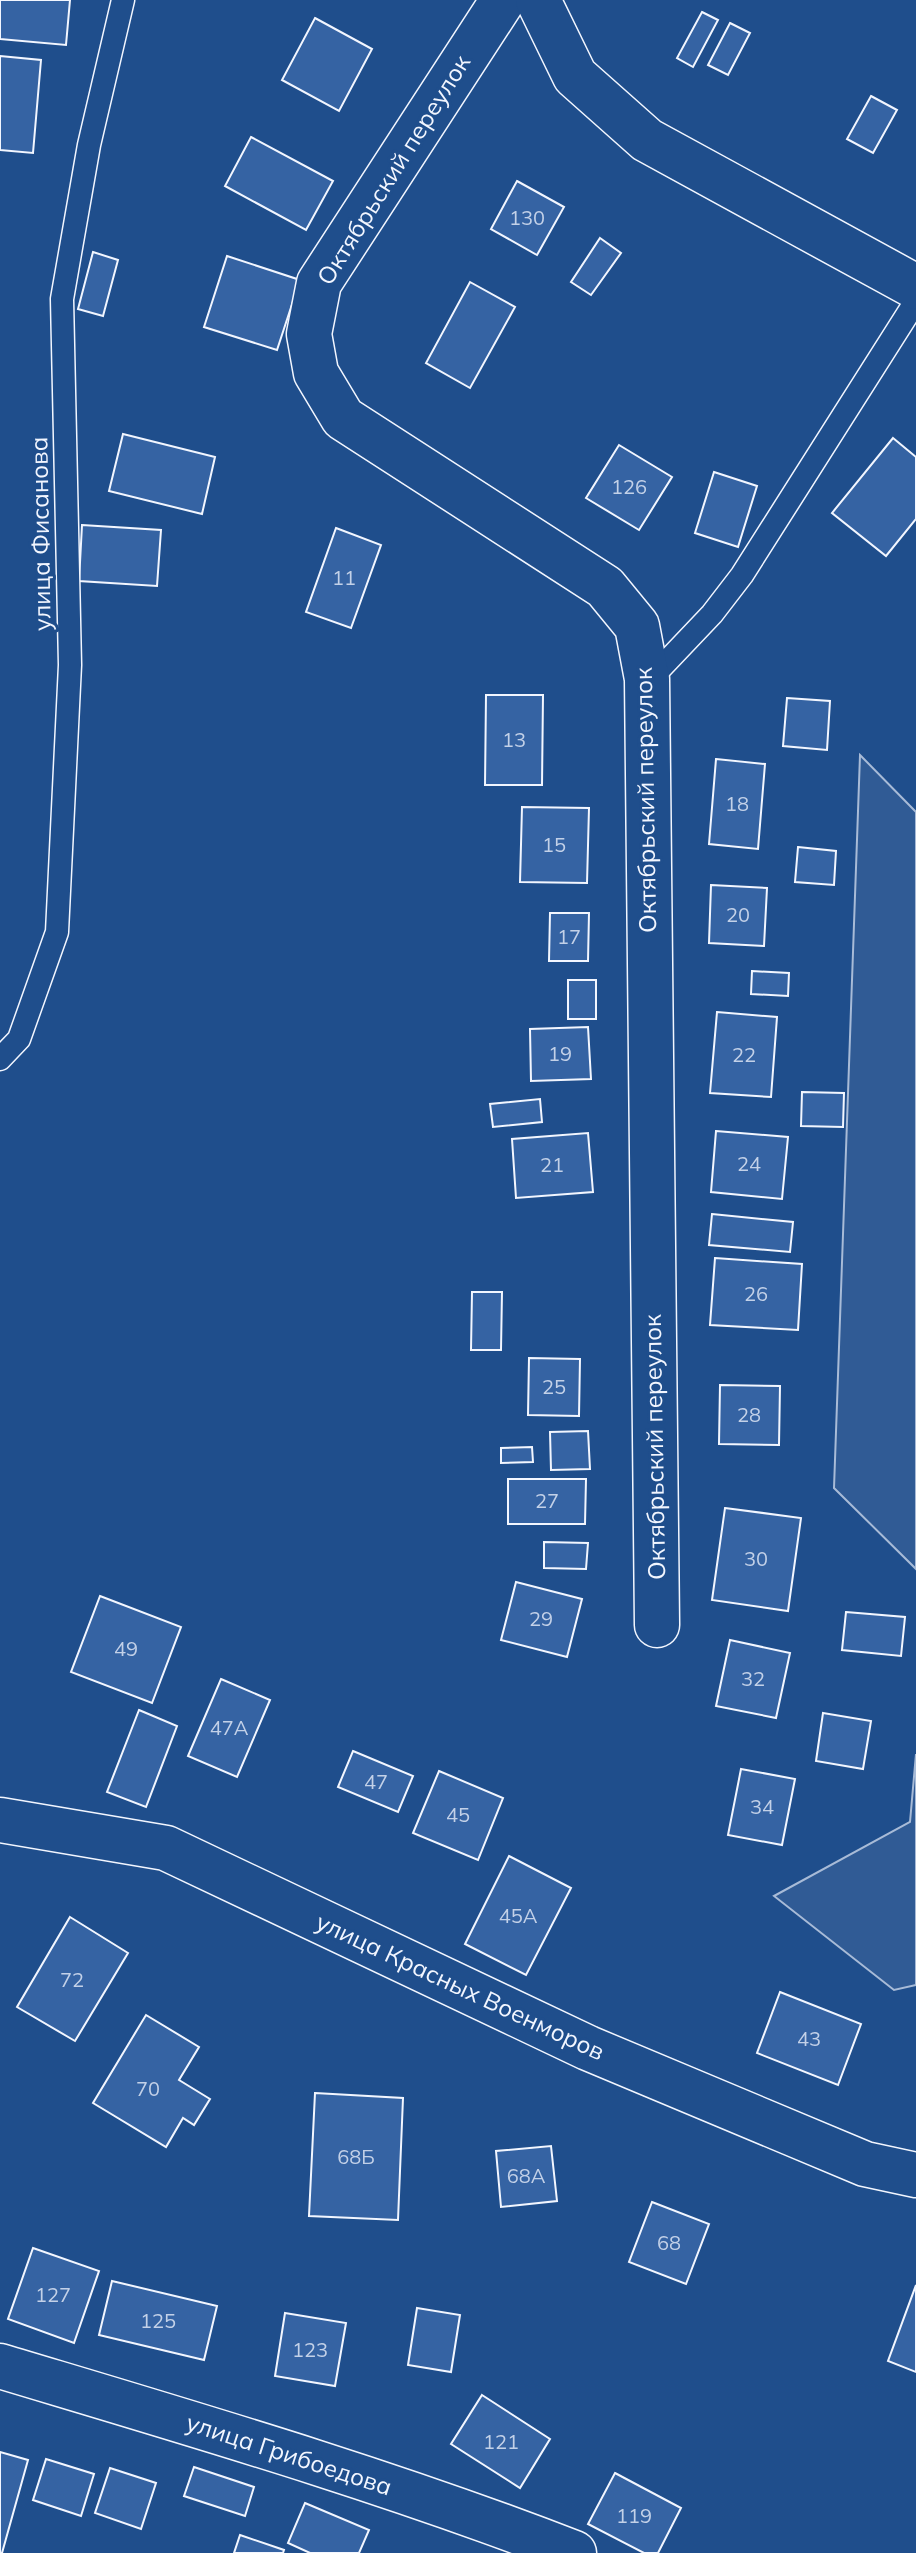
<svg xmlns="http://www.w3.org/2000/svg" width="916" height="2553" font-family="Mulish,sans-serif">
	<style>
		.green { fill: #305b95; stroke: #a8bbd7; stroke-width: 2 }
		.building { fill: #3563a3; stroke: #f2f6ff; stroke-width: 2 }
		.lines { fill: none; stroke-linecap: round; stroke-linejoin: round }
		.service-casing { stroke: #f2f6ff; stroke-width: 25 }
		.minor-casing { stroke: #f2f6ff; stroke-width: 47 }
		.service { stroke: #1f4e8c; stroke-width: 22 }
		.minor { stroke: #1f4e8c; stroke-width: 44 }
		.labels { text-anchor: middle; stroke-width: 6; stroke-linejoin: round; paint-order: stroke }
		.number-label { font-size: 20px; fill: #c3d1e8 }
		.street-label { font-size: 24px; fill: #f2f6ff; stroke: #1f4e8c }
	</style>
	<rect width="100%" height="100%" fill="#1f4e8c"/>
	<g class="green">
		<path d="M860,755L916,812V1569L834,1488Z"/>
		<path d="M916,1754V1985L894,1990L774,1896L910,1822Z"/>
	</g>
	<g class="building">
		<path d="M0,0H70L66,45L0,39Z"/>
		<path d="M702,12L718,20L693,67L677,58Z"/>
		<path d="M315,18L372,49L339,111L282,80Z"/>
		<path d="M730,23L750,33L728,75L708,65Z"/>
		<path d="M0,56L41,60L33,153L0,150Z"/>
		<path d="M871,96L897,110L873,153L847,139Z"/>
		<path d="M251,137L333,181L306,230L225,186Z"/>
		<path d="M517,181L564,207L537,255L491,229Z"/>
		<path d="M600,238L621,253L591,295L571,282Z"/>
		<path d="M93,252L118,260L103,316L78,309Z"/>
		<path d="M227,256L300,280L277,350L204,327Z"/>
		<path d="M470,282L515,307L470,388L426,363Z"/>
		<path d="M123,434L215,457L202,514L109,491Z"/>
		<path d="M893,438L916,457V519L886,556L832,513Z"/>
		<path d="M619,445L672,477L639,530L586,498Z"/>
		<path d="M714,472L757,486L738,547L695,533Z"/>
		<path d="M82,525L161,530L157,586L79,581Z"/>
		<path d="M336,528L381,545L351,628L306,612Z"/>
		<path d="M486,695H543L542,785H485Z"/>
		<path d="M787,698L830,701L827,750L783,746Z"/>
		<path d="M716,759L765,764L758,849L709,844Z"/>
		<path d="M522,807L589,808L587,883L520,882Z"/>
		<path d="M798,847L836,851L834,885L795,882Z"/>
		<path d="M711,885L767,888L764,946L709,943Z"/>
		<path d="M550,913H589L588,961H549Z"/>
		<path d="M752,971L789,973L788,996L751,994Z"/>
		<rect x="568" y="980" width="28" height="39"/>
		<path d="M717,1012L777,1017L771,1097L710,1093Z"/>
		<path d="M588,1027L591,1079L531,1081L530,1029Z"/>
		<path d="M802,1092L844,1093L843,1127L801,1126Z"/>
		<path d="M540,1099L542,1122L493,1127L490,1104Z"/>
		<path d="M716,1131L788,1137L782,1199L711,1192Z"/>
		<path d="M588,1133L593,1192L516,1198L512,1139Z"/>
		<path d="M712,1214L793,1222L790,1252L709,1245Z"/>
		<path d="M715,1258L802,1264L798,1330L710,1325Z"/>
		<path d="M472,1292H502L501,1350H471Z"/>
		<path d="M529,1358L580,1359L579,1416L528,1415Z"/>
		<path d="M720,1385L780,1386L779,1445L719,1444Z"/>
		<path d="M588,1431L590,1469L551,1470L550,1432Z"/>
		<path d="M532,1447L533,1462L501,1463V1448Z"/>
		<path d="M508,1479H586L585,1524H508Z"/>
		<path d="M725,1508L801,1518L788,1611L712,1600Z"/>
		<path d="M544,1542L588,1543L586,1569L544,1568Z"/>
		<path d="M516,1582L582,1599L567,1657L501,1640Z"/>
		<path d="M100,1596L181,1627L152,1703L71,1672Z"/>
		<path d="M846,1612L905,1617L901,1656L842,1650Z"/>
		<path d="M730,1640L790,1653L776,1718L716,1706Z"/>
		<path d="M221,1679L270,1700L237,1777L188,1756Z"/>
		<path d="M139,1710L177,1726L146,1807L107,1792Z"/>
		<path d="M823,1713L871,1721L863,1769L816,1761Z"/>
		<path d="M353,1751L413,1776L398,1812L338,1787Z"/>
		<path d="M741,1769L795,1779L782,1845L728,1835Z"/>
		<path d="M439,1771L503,1798L478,1860L413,1833Z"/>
		<path d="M509,1856L571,1888L526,1975L465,1944Z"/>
		<path d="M70,1917L128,1953L75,2041L17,2007Z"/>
		<path d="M780,1992L861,2024L838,2085L757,2053Z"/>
		<path d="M146,2015L199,2047L179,2080L210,2099L194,2125L183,2118L166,2147L93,2103Z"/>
		<path d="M315,2093L403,2098L398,2220L309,2216Z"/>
		<path d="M551,2146L557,2201L501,2207L496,2151Z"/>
		<path d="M652,2202L709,2224L686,2284L629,2262Z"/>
		<path d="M33,2248L99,2271L74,2343L8,2319Z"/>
		<path d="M112,2281L217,2306L204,2360L99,2335Z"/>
		<path d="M916,2285V2372L888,2361Z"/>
		<path d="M417,2308L460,2315L451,2372L408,2365Z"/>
		<path d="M285,2313L346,2323L335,2386L275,2376Z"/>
		<path d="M482,2395L550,2439L520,2488L451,2444Z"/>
		<path d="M0,2452L28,2460L2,2553H0Z"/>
		<path d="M46,2459L94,2474L81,2516L33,2500Z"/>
		<path d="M194,2467L254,2487L245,2516L184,2496Z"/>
		<path d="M110,2468L156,2483L141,2529L95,2513Z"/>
		<path d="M615,2473L681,2508L658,2553H644L588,2524Z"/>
		<path d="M305,2503L369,2530L359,2553H310L288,2543Z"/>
		<path d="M240,2535L284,2550L283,2553H234Z"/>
	</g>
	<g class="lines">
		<defs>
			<g id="service">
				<path d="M647,679L654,675L712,614L742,575L916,301"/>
				<path d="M0,1059L19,1039L57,932L70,665L62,299L89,145L123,0"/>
			</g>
			<g id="minor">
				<path d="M503,0L319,283L309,334L316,373L343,418L605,587L637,626L647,679L657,1625"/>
				<path d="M538,0L575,76L647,140L916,287"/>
				<path d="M0,1820L166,1848L588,2048L865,2164L916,2175"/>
				<path d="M0,2366C193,2424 386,2480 574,2553"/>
			</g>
		</defs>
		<use href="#service" class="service-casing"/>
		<use href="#minor" class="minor-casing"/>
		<use href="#service" class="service"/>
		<use href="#minor" class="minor"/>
	</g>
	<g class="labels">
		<g class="number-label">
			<text x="527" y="225">130</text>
			<text x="629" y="494">126</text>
			<text x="344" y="585">11</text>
			<text x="514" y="747">13</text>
			<text x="737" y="811">18</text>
			<text x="554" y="852">15</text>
			<text x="738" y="922">20</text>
			<text x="569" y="944">17</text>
			<text x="560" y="1061">19</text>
			<text x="744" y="1062">22</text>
			<text x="749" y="1171">24</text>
			<text x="552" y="1172">21</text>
			<text x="756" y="1301">26</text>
			<text x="554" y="1394">25</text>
			<text x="749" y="1422">28</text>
			<text x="547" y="1508">27</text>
			<text x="756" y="1566">30</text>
			<text x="541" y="1626">29</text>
			<text x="126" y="1656">49</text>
			<text x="753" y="1686">32</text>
			<text x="229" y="1735">47А</text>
			<text x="376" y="1789">47</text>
			<text x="762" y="1814">34</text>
			<text x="458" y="1822">45</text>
			<text x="518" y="1923">45А</text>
			<text x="72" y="1987">72</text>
			<text x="809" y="2046">43</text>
			<text x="148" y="2096">70</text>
			<text x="356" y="2164">68Б</text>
			<text x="526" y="2183">68А</text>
			<text x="669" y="2250">68</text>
			<text x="53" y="2302">127</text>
			<text x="158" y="2328">125</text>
			<text x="310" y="2357">123</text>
			<text x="501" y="2449">121</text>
			<text x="634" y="2523">119</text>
		</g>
		<g class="street-label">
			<text transform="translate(394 170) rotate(-58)" y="8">Октябрьский переулок</text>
			<text transform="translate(41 534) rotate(-91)" y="8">улица Фисанова</text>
			<text transform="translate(646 800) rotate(-91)" y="8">Октябрьский переулок</text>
			<text transform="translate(655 1447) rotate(-91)" y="8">Октябрьский переулок</text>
			<text transform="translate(460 1987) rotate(25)" y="8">улица Красных Военморов</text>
			<text transform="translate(289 2455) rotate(18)" y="8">улица Грибоедова</text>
		</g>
	</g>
</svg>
